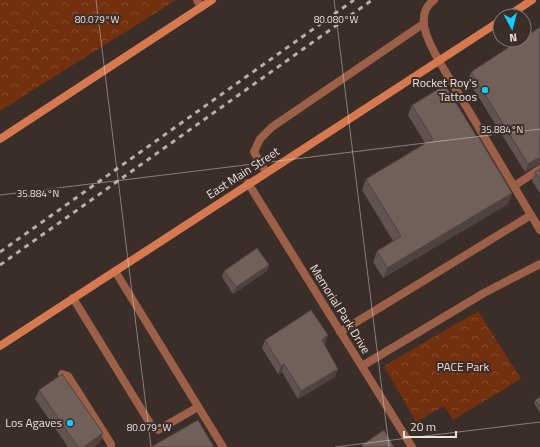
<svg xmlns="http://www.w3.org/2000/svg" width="540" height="447" font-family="'Titillium Web',sans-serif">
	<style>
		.park { fill: url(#park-crowns) }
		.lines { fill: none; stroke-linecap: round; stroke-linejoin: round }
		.lane { stroke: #9b6047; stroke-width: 8 }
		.street { stroke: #9b6047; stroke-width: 8 }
		.secondary { stroke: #d67950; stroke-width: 8 }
		.rail { stroke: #b8aea9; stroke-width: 3; stroke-dasharray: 5 5; stroke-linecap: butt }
		.wall { fill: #61534d }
		.shaded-wall { fill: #4f433f }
		.building { fill: #71605a; stroke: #4f433f }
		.ticks { fill: none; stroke: #ebe2de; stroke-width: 1; stroke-opacity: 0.45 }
		.poi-dot { fill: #16cafb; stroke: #3b2d27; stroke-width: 1.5 }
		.labels { text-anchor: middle; stroke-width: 4; stroke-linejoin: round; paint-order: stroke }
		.poi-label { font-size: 12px; fill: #ebe2de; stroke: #3b2d27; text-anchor: end }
		.street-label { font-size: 12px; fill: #ebe2de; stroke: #3b2d27 }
		.park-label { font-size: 12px; fill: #f1d8cd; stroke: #3b2d27 }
		.ticks-label { font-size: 10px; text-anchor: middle; fill: #ebe2de; stroke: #3b2d27; stroke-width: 4; stroke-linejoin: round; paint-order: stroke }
	</style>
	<defs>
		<pattern id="park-crowns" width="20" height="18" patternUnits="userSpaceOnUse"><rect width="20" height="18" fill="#72300e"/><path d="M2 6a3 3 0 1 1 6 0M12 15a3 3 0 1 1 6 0" fill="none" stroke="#864e31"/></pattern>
	</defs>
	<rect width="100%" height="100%" fill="#3b2d27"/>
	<g class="park">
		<path d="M0,0H176L0,111Z"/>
		<path d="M478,311L521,379L453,420L444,406L416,422L384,366Z"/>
	</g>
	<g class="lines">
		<g class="lane">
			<path d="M434,0C413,15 429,43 439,61"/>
			<path d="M266,172L254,152L260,139L272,127L423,24"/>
			<path d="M514,186L540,169"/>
			<path d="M115,271L223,447"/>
			<path d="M73,298L151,425L158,430L198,407"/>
			<path d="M340,332L531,215"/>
			<path d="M362,366L484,293L540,264"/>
			<path d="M62,374L68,376L111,444V447"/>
		</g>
		<g class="street">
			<path d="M197,0L201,7"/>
			<path d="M439,61L540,230"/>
			<path d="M248,183L412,447"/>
		</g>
		<g class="secondary">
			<path d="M508,16L532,0"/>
			<path d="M0,139L212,0"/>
			<path d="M0,346L500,21"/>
		</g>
		<g class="rail">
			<path d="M0,252L354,0"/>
			<path d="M0,265L372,0"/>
		</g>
	</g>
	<g class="wall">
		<path d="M540,27V164H539L525,172L468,80L471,72Z"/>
		<path d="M412,105L512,193L508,204L383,278L373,262L377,251L393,241L362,190L366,179L425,143L408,115Z"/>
		<path d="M540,169V193L532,181L535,172Z"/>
		<path d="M224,271H267L233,294L222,277Z"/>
		<path d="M265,340L325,344H324L335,377L298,399L282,372L278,374L262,348Z"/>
		<path d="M39,390L103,433L100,442L94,447H68L35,399Z"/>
		<path d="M540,397V413L534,403L535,400Z"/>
	</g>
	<g class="shaded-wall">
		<path d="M540,157V162L539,164L525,172L528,164Z"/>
		<path d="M512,193L508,204L383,278L387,268Z"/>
		<path d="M269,265L267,271L233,294L236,287Z"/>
		<path d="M328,335L325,344L319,348L322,340Z"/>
		<path d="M284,364L282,372L278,374L281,366Z"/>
		<path d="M338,369L335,377L298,399L301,391Z"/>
		<path d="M103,433L100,442L94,447H84Z"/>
	</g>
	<g class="building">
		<path d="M540,27V157L528,164L471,72L520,40H524V38Z"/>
		<path d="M445,85L477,137L478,136L512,193L387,268L377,251L401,236L366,179L433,139L412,105Z"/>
		<path d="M540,169V180L535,172Z"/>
		<path d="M257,248L269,265L236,287L224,271Z"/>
		<path d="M311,310L328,335L322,340L338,369L301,391L284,364L281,366L265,340Z"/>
		<path d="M62,374L103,433L84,447H78L39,390Z"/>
		<path d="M540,397V407L535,400Z"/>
		<path d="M198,420L214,447H151Z"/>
		<path d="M384,430L394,447H363L362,445Z"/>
	</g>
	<path class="ticks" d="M96,0L151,447M334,0L389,447M0,195L540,129M335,447L540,422"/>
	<g class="poi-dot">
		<circle cx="485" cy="90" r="4"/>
		<circle cx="70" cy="423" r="4"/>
	</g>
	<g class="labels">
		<g class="poi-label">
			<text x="477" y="87">Rocket Roy's<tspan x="477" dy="14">Tattoos</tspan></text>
			<text x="62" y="427">Los Agaves</text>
		</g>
		<g class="street-label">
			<text transform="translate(243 173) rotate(-33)" y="4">East Main Street</text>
			<text transform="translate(340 309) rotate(58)" y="4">Memorial Park Drive</text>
		</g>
		<g class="park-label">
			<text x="463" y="371">PACE Park</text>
		</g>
	</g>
	<g class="ticks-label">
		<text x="97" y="23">80.079°W</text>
		<text x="336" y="23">80.080°W</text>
		<text x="502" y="133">35.884°N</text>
		<text x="38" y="197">35.884°N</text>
		<text x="149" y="431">80.079°W</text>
	</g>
	<g transform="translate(512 28) rotate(173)"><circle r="19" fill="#3b2d27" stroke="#817570"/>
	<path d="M0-3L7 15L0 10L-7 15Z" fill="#16cafb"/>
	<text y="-6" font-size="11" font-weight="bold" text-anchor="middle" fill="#ebe2de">N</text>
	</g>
	<path d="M404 431v6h52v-6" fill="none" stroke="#ebe2de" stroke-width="2"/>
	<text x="410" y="431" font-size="12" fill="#ebe2de" stroke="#3b2d27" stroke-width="3" paint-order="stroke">20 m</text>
</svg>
